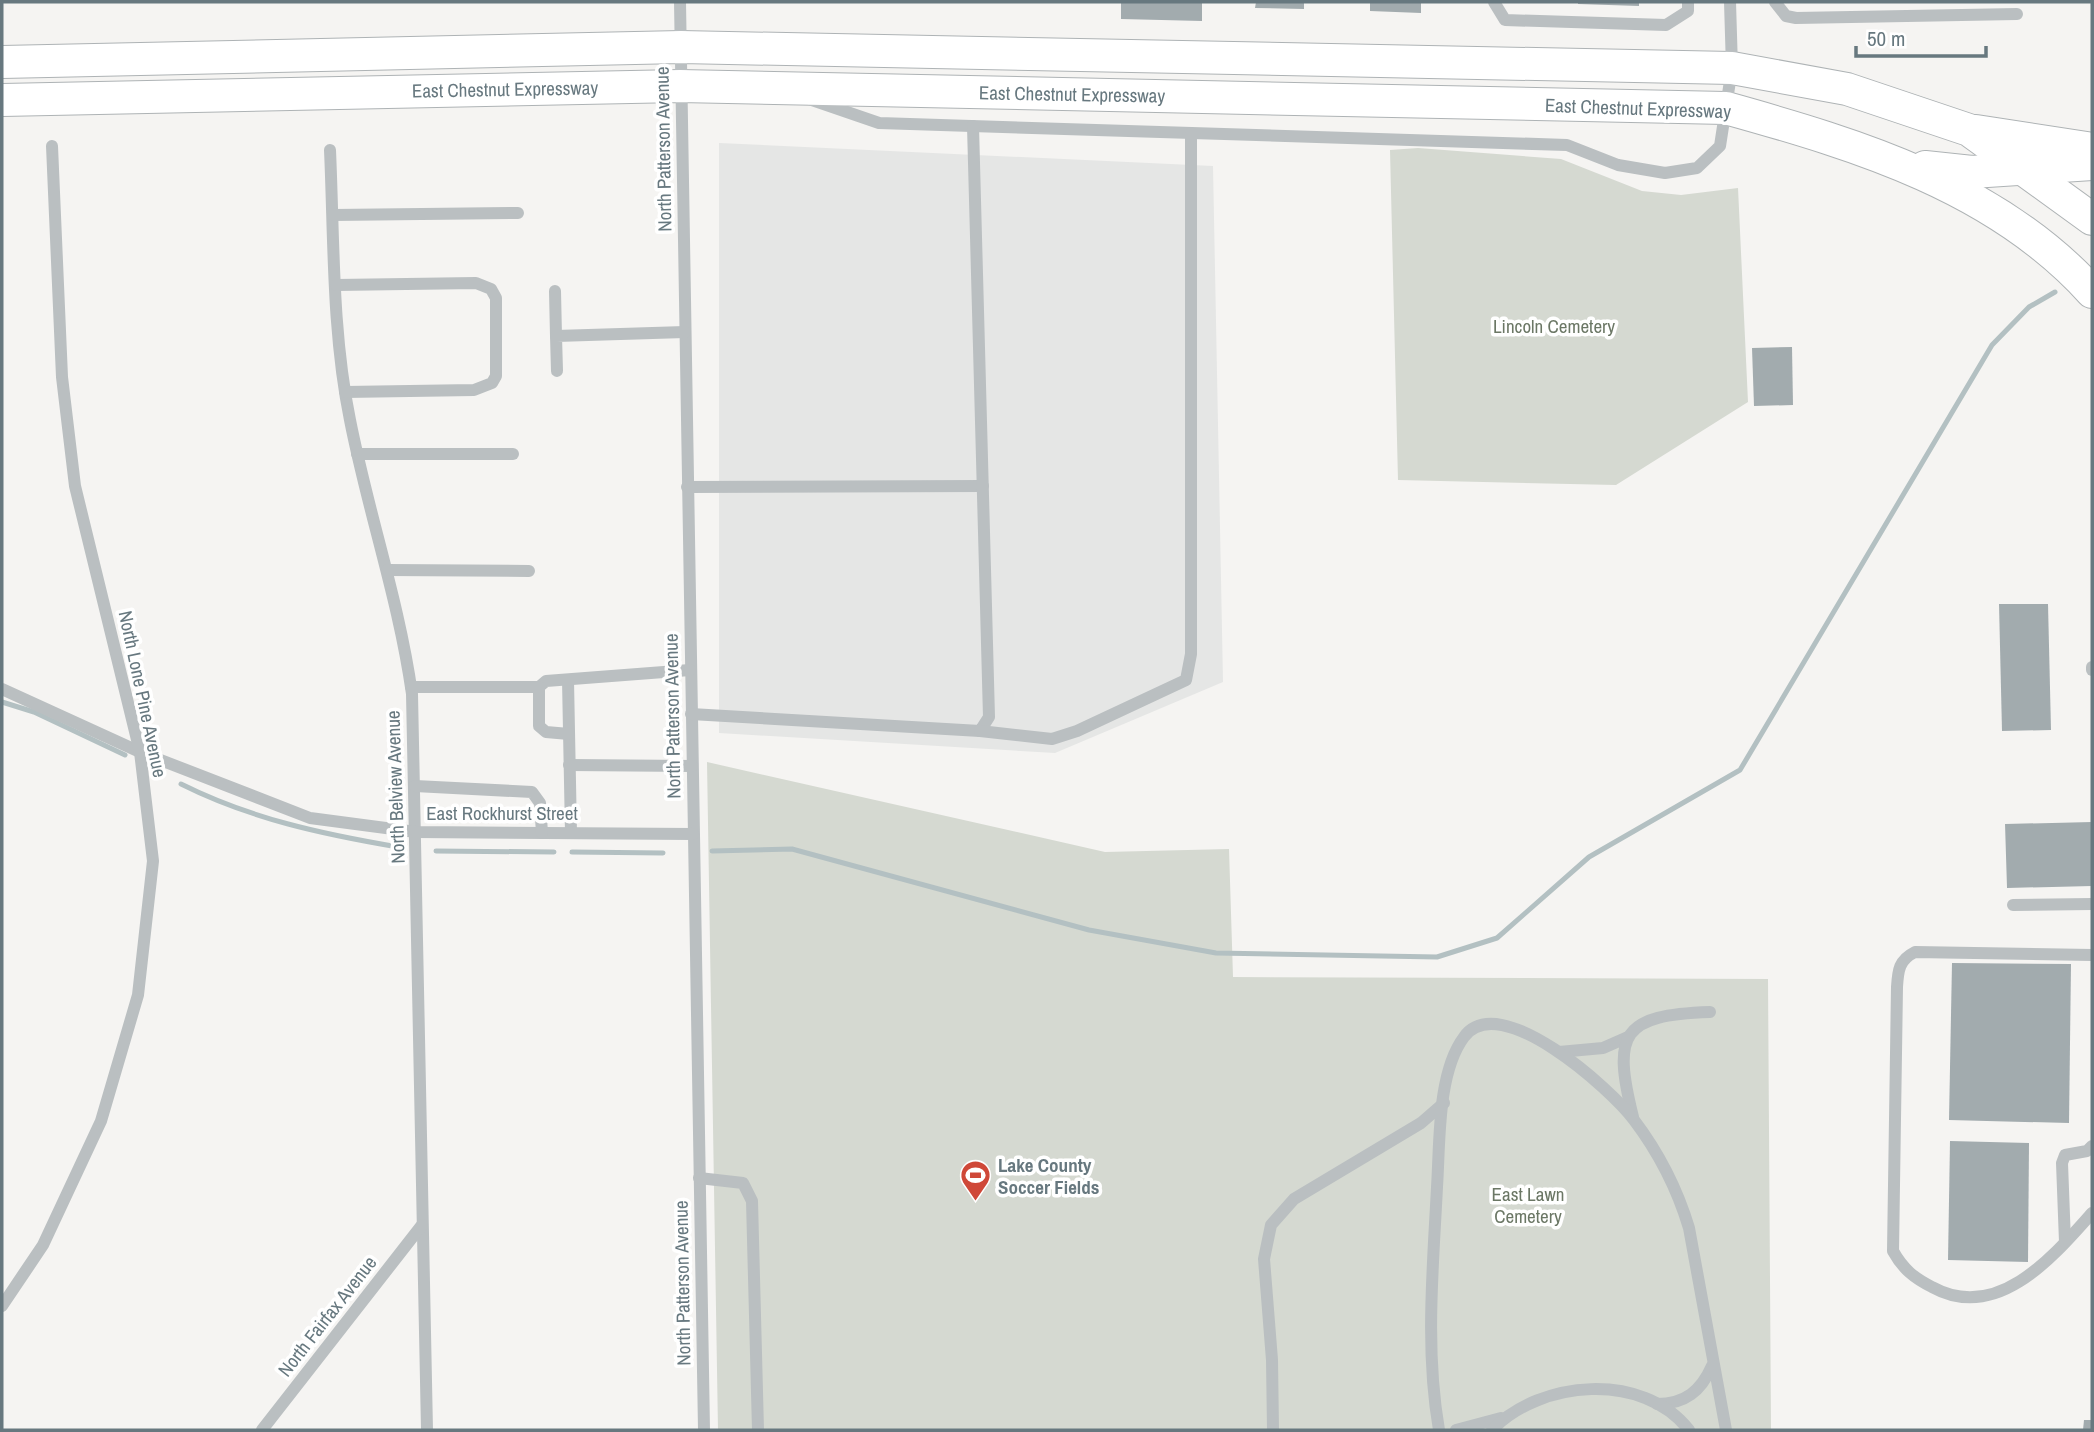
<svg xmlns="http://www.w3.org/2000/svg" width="2094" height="1432" font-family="'Archivo Narrow',sans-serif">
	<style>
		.built { fill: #e5e6e5 }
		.green { fill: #d5d9d1 }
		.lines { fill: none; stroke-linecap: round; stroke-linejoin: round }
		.stream { stroke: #b3c0c2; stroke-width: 5 }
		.building { fill: #a2abae }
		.major-casing { stroke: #aeb3b5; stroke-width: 34 }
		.minor { stroke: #babfc1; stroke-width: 12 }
		.major { stroke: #fff; stroke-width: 32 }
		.labels { text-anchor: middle; stroke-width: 7; stroke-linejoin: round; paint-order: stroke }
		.street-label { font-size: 19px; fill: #67787f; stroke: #fff }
		.park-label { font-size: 19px; fill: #6b7765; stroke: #fff }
		.poi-label { font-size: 19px; font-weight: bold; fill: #67787f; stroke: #fff; text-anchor: start }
	</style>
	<rect width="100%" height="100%" fill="#f5f4f2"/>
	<path class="built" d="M719,143L1213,166L1223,682L1055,753L719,733Z"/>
	<g class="green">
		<path d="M1418,148L1561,159L1642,191L1681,195L1738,188L1748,402L1616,485L1398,480L1390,150Z"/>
		<path d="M707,762L1105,852L1229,849L1233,977L1768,979L1771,1430H718Z"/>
	</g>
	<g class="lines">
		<g class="stream">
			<path d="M2,702L34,712L125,755"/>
			<path d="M181,784C251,819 322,834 398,847"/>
			<path d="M436,851L554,852"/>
			<path d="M712,851L792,849L1089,930L1216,953L1437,957L1497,938L1589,857L1740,770L1992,345L2029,307L2055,292"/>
			<path d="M572,852L663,853"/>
		</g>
	</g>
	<g class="building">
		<path d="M1121,2H1202V21L1121,19Z"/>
		<path d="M1256,2H1304V9L1255,8Z"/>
		<path d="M1370,2H1421V13L1370,11Z"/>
		<path d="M1578,2H1639V6L1578,4Z"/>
		<path d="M1792,347L1793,405L1754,406L1752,348Z"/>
		<path d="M1999,604H2048L2051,730L2002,731Z"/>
		<path d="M2092,822V886L2007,888L2005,824Z"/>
		<path d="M1952,963L2071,964L2069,1123L1949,1120Z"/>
		<path d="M1950,1141L2029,1143L2028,1262L1948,1260Z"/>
		<path d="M2084,1420H2092V1430H2083Z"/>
	</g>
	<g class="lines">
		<defs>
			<g id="major">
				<path d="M2,62L681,47L1732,68L1847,89L1969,130L2092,219"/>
				<path d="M2,100L680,86L1726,108C1859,145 1997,187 2092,292"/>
				<path d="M1976,131L2092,149"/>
				<path d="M1925,167L1972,172L2092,164"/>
			</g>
		</defs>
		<use href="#major" class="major-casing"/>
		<g class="minor">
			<path d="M680,2L704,1430"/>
			<path d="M1494,2L1505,20L1666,25L1688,11V2"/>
			<path d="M1775,2L1786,16L1796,18L2017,14"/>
			<path d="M812,100L879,123L1567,145L1618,165L1665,173L1697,168L1720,146L1732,68L1730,2"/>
			<path d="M330,150C334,240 332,332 350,420C368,512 399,601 412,694L427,1430"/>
			<path d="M333,215L518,213"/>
			<path d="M336,285L476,283L491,289L496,298V376L492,383L474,390L345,392"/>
			<path d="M555,291L556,336"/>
			<path d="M557,371L556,336L685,332"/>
			<path d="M357,454H513"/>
			<path d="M687,487L983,486"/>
			<path d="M387,570L529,571"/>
			<path d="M2092,667V670"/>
			<path d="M568,680L571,833"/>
			<path d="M411,687H539L546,681L690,670"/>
			<path d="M539,687V726L546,732L569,734"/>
			<path d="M2,689L140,752L310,818L416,832L693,834"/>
			<path d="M691,714L980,731L989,717L973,126"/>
			<path d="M980,731L1052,739L1077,731L1186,680L1191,654V133"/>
			<path d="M569,765L692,766"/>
			<path d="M415,786L532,792L540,803L542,833"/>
			<path d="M2013,905L2092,904"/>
			<path d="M2092,955L1915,952C1899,960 1898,970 1897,987L1893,1251C1903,1269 1914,1278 1932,1287C1997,1323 2053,1257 2092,1213"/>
			<path d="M1559,1052L1603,1048L1628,1037"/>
			<path d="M1633,1117C1612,1033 1622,1015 1710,1012"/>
			<path d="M699,1178L743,1183L752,1201L758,1430"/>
			<path d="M2065,1242L2062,1163L2065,1155L2087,1151L2092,1146"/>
			<path d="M2,1306L43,1245L101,1121L138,995L153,861L140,752L75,486L62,377L52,146"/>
			<path d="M1657,1404C1685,1404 1701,1391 1712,1366"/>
			<path d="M262,1430L422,1225"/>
			<path d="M1273,1430L1272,1360L1264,1259L1271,1225L1294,1199L1421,1123L1444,1103"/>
			<path d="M1439,1430C1425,1349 1433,1268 1437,1187C1440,1143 1437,1073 1464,1037C1499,988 1612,1090 1634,1120C1659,1153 1677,1188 1689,1228L1726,1430"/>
			<path d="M1456,1430L1501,1418"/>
			<path d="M1492,1430C1540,1380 1643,1371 1689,1430"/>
		</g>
		<use href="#major" class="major"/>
	</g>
	<defs>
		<symbol id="stadium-pin" viewBox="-11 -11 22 30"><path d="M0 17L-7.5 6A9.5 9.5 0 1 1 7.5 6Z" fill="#cf4838" stroke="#fff"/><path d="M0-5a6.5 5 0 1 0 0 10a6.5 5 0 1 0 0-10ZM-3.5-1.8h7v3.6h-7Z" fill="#fff"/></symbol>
	</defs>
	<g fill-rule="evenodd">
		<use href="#stadium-pin" x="958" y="1158" width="35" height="47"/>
	</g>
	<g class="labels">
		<g class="street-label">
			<text transform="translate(505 89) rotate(-1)" y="7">East Chestnut Expressway</text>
			<text transform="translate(1072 94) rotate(1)" y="7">East Chestnut Expressway</text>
			<text transform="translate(1638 108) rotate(2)" y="7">East Chestnut Expressway</text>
			<text transform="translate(663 149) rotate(-91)" y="7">North Patterson Avenue</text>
			<text transform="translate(143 694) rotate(78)" y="7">North Lone Pine Avenue</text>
			<text transform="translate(672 716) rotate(-91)" y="7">North Patterson Avenue</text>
			<text transform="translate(395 787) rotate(-92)" y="7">North Belview Avenue</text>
			<text x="502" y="820">East Rockhurst Street</text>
			<text transform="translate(682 1283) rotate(-91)" y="7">North Patterson Avenue</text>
			<text transform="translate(327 1316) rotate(-52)" y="7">North Fairfax Avenue</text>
		</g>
		<g class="park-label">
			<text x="1554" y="333">Lincoln Cemetery</text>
			<text x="1528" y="1201">East Lawn<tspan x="1528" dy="22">Cemetery</tspan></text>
		</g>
		<g class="poi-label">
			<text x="998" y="1172">Lake County<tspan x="998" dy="22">Soccer Fields</tspan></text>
		</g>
	</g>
	<rect width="2094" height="1432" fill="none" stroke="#67787f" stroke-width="7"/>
	<path d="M1856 46v10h130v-10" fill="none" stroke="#67787f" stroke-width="3.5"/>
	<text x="1867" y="46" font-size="21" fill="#67787f" stroke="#ffffff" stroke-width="5" paint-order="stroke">50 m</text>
</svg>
